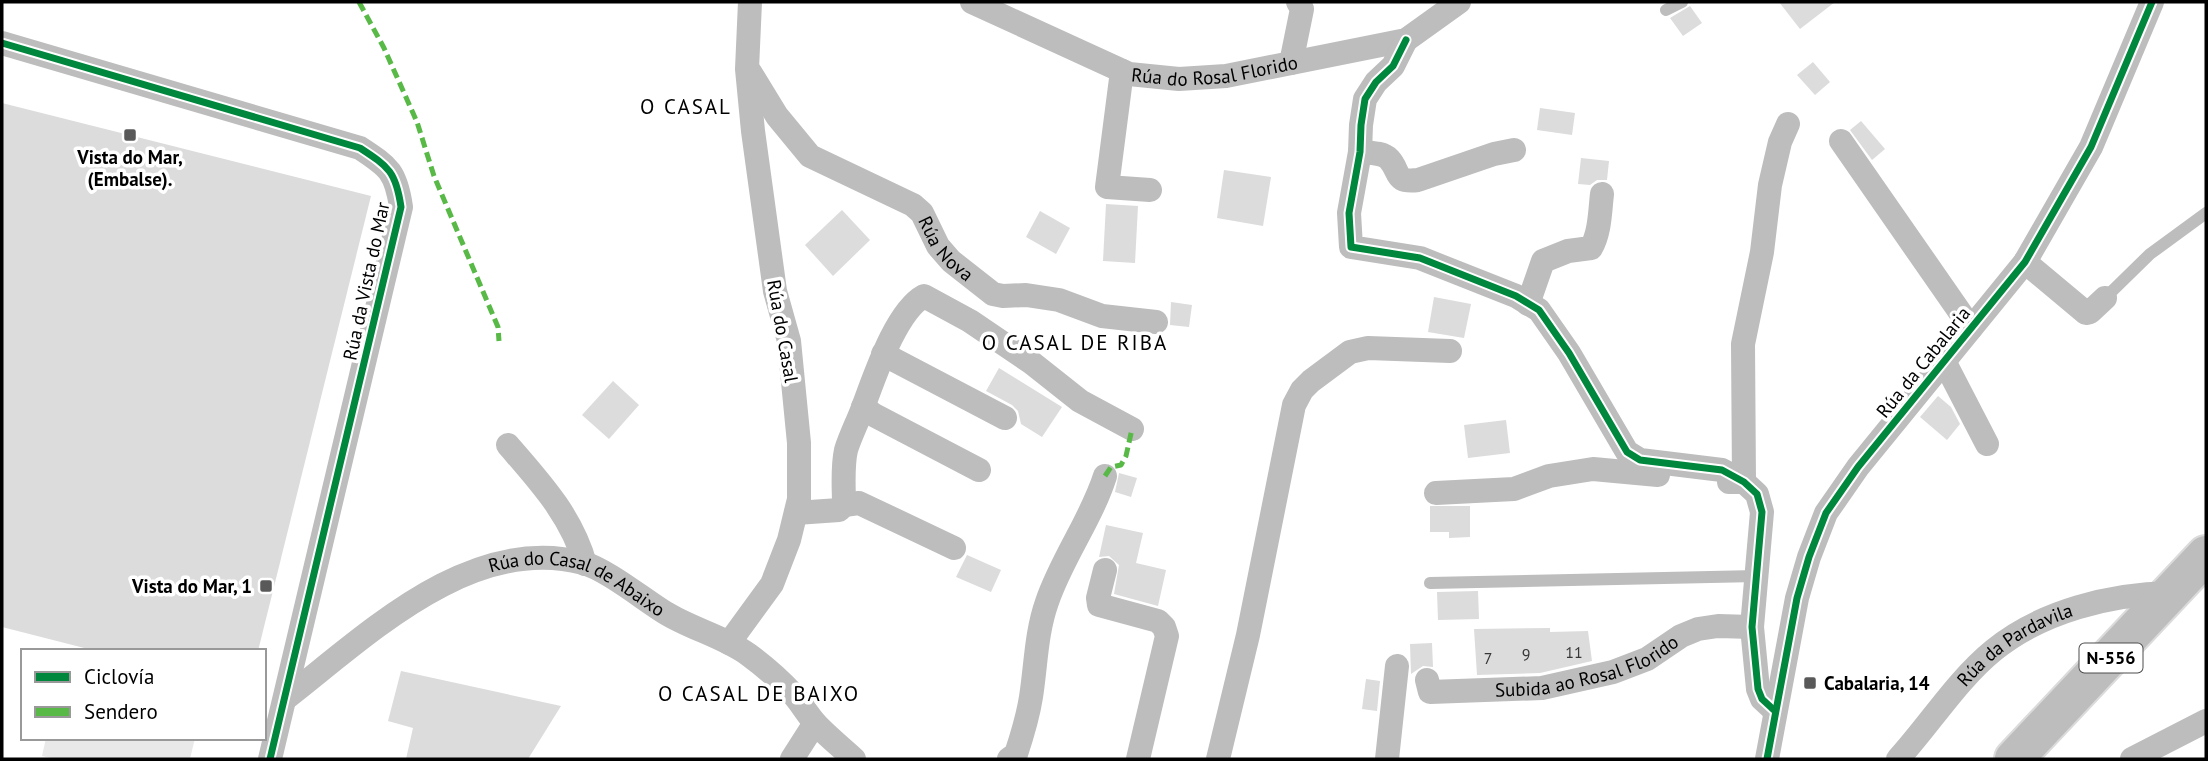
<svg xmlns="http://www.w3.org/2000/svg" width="2208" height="761" font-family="'PT Sans',sans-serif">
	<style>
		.green { fill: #e9e9e9 }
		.building { fill: #dcdcdc }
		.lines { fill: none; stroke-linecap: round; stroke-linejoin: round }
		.primary-casing { stroke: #dbdbdb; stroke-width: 42 }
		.service { stroke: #bdbdbd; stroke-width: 12 }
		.minor { stroke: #bdbdbd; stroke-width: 24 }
		.primary { stroke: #bdbdbd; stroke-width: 38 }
		.quiet { stroke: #58b947; stroke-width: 5; stroke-dasharray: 10 5; stroke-linecap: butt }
		.cycleway-casing { stroke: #fff; stroke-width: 11 }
		.cycleway { stroke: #00873e; stroke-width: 7 }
		.poi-dot { fill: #595959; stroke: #fff; stroke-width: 2.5 }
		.labels { text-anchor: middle; stroke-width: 7; stroke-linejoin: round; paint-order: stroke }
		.number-label { font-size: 16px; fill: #373737 }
		.shield { fill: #fff; stroke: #4c4c4c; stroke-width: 2 }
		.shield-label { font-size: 18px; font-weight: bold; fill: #000 }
		.street-label { font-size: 19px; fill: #000; stroke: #fff }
		.poi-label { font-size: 19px; font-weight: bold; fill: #000; stroke: #fff }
		.neighbourhood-label { font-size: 21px; letter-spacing: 2px; fill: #000; stroke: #fff }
	</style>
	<rect width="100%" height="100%" fill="#fff"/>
	<path class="green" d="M46,738H195L190,759H56L42,756Z"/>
	<g class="building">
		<path d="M1779,2H1835L1800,29Z"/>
		<path d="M1690,6L1702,23L1683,36L1670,18Z"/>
		<path d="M1813,62L1830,82L1815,95L1797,75Z"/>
		<path d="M2,103L371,196L258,651H96L2,627Z"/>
		<path d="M1540,108L1575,113L1572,135L1537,130Z"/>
		<path d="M1861,121L1885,149L1872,160L1850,130Z"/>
		<path d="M1581,158L1609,161L1607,180H1597L1590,185L1578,184Z"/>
		<path d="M1224,170L1271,177L1263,226L1217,218Z"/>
		<path d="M1106,204L1138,206L1135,263L1103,261Z"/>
		<path d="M842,210L870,240L833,276L805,245Z"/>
		<path d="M1040,211L1070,228L1056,254L1026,237Z"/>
		<path d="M1434,297L1471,304L1464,338L1428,332Z"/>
		<path d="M1171,302L1192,305L1189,327L1170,325Z"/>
		<path d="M999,368L1062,407L1042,437L1021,424L1018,411L1012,405L986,391Z"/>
		<path d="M613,381L639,405L609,439L582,415Z"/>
		<path d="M1938,396L1951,407L1960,424L1947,440L1920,417Z"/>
		<path d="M1506,420L1510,453L1468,458L1464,425Z"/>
		<path d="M1119,473L1137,478L1131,497L1115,492Z"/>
		<path d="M1430,506H1470V537L1449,538V532H1430Z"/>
		<path d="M1106,525L1143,533L1136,563L1166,570L1158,606L1114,594L1119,565L1109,556L1099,557Z"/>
		<path d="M967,555L1001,570L991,592L956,577Z"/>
		<path d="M1478,591L1479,619L1438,620L1437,592Z"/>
		<path d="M1550,628V632L1588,631L1592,661L1540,673L1477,675L1474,629Z"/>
		<path d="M1432,643L1433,667L1423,666L1411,674L1410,644Z"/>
		<path d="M401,671L561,706L528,759H406L413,728L388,721Z"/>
		<path d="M1366,679L1380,681L1377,711L1362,709Z"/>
	</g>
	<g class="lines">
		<defs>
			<path id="primary" d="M2014,759L2206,555"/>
		</defs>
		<use href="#primary" class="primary-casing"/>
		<g class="service">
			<path d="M1666,10L1682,2"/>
			<path d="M2105,298L2150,254L2206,213"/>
			<path d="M1430,583L1757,576"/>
		</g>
		<g class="minor">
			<path id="s1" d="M972,2L1129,74L1179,79L1226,76L1406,40L1459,2"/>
			<path d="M1406,40L1393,66L1376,82L1365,99L1361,125L1360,152L1349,213L1351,247L1420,258L1516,296L1539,310L1569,353L1627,452L1640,460L1722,470L1744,482L1757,494L1762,512L1752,627L1758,689L1762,699L1775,711"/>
			<path d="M2,43L360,148C389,167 396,172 401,207L270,759"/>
			<path d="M1291,63L1302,9L1298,2"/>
			<path d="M1122,71L1107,187L1150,190"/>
			<path id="s2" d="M750,72L777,116L810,156L913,205L922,213L938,246L951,261L993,294L1003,296L1026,295L1059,300L1102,316L1156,322"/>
			<path d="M1841,141L1971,328"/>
			<path d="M1360,152C1369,153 1382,152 1389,159C1401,172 1393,183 1418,180L1494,154L1514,150"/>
			<path d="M2025,262L2086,313L2090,312L2105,298"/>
			<path d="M1528,304L1543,261L1568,251L1591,248C1600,233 1600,211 1602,194"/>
			<path d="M883,354L1005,418"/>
			<path d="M1944,361L1987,444"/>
			<path d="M863,407L874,415L979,470"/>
			<path d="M508,445C539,481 572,516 585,564"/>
			<path d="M1729,482H1744L1743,344L1762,252L1770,185L1780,142L1788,124"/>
			<path d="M1436,493L1514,489L1549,476L1593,469L1658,475"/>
			<path d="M844,505L859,503L954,548"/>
			<path d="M796,513L839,510L844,505C844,487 842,468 846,450C850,437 857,423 862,410C874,379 895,312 924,296L970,321L1032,363L1080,401L1132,429"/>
			<path d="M1105,570L1098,598L1099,605L1158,621L1164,627L1167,636L1138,759"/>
			<path d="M729,643L772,584L789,540L799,499V443L789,341L775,291L753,131L747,69L750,2"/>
			<path id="s3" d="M1427,680L1430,692L1542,688L1613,672L1647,659L1681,636L1698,629L1718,626L1752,627"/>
			<path id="s4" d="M286,698C366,636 471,533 583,563C606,569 643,599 664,612C691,629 723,636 749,655C764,666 780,680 793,694C801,703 807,714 815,723C827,736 841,747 854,759"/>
			<path d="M792,759L815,723"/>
			<path d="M1009,759L1016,754C1022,736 1028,716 1031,697C1036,665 1036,633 1047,602C1062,558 1091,520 1105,476"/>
			<path d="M1218,759L1248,635L1294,405L1302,390L1311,381L1350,352L1368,348L1450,351"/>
			<path d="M1387,759L1397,666"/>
			<path d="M1767,759L1797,598L1809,557L1826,513L1858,467L2025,262L2091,147L2152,2"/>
			<path id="s5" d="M1898,759C1930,724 1957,680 1994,650C2042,611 2111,594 2171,593"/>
			<path d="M2132,759L2206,721"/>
		</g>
		<use href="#primary" class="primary"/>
		<g class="quiet">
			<path d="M359,2L384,48L417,122L434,176L498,327L499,341"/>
			<path d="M1105,476L1111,467L1121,465L1126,456L1132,429"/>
		</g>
		<defs>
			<g id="cycleway">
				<path d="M1406,40L1393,66L1376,82L1365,99L1361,125L1360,152L1349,213L1351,247L1420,258L1516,296L1539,310L1569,353L1627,452L1640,460L1722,470L1744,482L1757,494L1762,512L1752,627L1758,689L1762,699L1775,711"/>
				<path d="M2,43L360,148C389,167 396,172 401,207L270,759"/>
				<path d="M1767,759L1797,598L1809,557L1826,513L1858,467L2025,262L2091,147L2152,2"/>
			</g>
		</defs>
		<use href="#cycleway" class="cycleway-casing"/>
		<use href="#cycleway" class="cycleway"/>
	</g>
	<g class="poi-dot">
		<rect x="123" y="128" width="14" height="14" rx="3.5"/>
		<rect x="259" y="579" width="14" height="14" rx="3.5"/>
		<rect x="1803" y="676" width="14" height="14" rx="3.5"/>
	</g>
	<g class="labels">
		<g class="number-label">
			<text x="1574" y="658">11</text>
			<text x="1526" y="660">9</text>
			<text x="1488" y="664">7</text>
		</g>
		<rect class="shield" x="2079.5" y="643.5" width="63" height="29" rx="5"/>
		<g class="shield-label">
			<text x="2111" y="664">N-556</text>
		</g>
		<g class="street-label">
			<text dy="7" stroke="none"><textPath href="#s1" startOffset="259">Rúa do Rosal Florido</textPath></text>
			<text dy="7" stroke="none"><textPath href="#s2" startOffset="273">Rúa Nova</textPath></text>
			<text transform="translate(366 281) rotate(-78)" y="7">Rúa da Vista do Mar</text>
			<text transform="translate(783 331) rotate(80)" y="7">Rúa do Casal</text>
			<text transform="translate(1923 362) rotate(-51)" y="7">Rúa da Cabalaria</text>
			<text dy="7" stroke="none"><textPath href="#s4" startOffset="338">Rúa do Casal de Abaixo</textPath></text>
			<text dy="7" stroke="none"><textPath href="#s5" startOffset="166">Rúa da Pardavila</textPath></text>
			<text dy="7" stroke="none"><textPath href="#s3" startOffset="173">Subida ao Rosal Florido</textPath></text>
		</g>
		<g class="poi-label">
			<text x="130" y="164">Vista do Mar,<tspan x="130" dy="22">(Embalse).</tspan></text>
			<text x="252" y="593" text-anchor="end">Vista do Mar, 1</text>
			<text x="1824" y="690" text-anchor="start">Cabalaria, 14</text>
		</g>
		<g class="neighbourhood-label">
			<text x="686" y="114">O CASAL</text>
			<text x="1075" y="350">O CASAL DE RIBA</text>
			<text x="759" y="701">O CASAL DE BAIXO</text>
		</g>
	</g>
	<rect width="2208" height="761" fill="none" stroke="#000000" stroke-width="7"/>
	<rect x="21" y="649" width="245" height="91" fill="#ffffff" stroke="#999999" stroke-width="2"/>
	<rect x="35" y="672" width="35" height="10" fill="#00873e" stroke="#999999" stroke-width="2"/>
	<text x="84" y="684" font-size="21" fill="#000000">Ciclovía</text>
	<rect x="35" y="707" width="35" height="10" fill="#58b947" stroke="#999999" stroke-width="2"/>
	<text x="84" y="719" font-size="21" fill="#000000">Sendero</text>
</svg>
